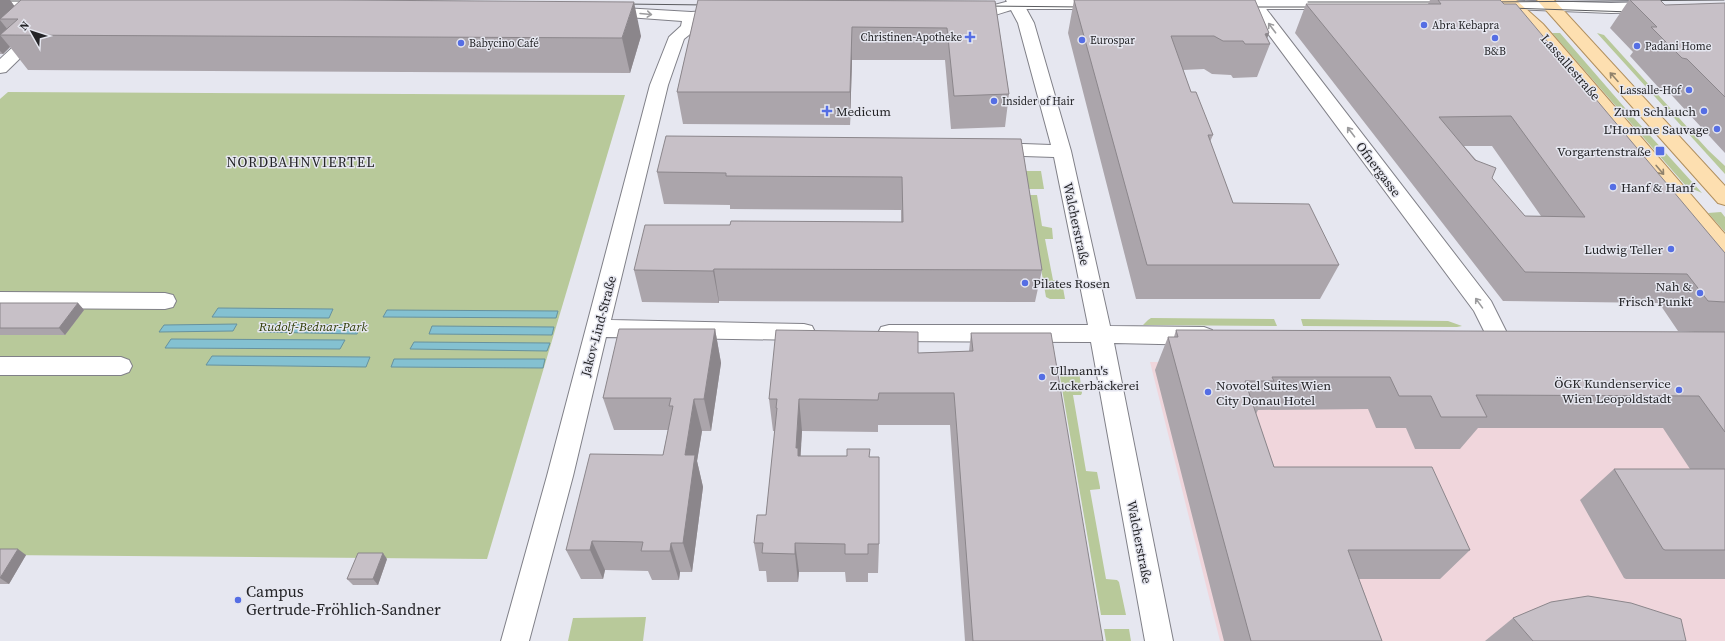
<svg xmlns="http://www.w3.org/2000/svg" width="1725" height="641" font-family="'Source Serif 4',serif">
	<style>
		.commercial { fill: #f0d6dc }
		.green { fill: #b8c99a }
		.water { fill: #84c1d1; stroke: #67929e }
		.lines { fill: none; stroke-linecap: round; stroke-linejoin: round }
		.street-casing { stroke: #808088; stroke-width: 2 }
		.secondary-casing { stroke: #808088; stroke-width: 2 }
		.primary-casing { stroke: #b08f5e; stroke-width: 2 }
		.street { fill: #fff; fill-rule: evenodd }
		.secondary { fill: #fff; fill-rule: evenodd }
		.primary { fill: #fddfb0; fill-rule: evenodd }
		.tram { stroke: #5a5b5f; stroke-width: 1 }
		.wall { fill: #aba5ab; fill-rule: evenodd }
		.shaded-wall { fill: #8b868b }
		.building { fill: #c7c0c7; stroke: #8b868b; fill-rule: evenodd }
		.oneway { stroke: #9c9c9e }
		.oneway2 { stroke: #90826c }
		.poi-dot { fill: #556ee4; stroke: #e6e7f0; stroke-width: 1.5 }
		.labels { text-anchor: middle; stroke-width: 3; stroke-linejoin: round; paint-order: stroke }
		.far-poi-label { font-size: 11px; fill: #242427; stroke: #e6e7f0; text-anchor: start }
		.street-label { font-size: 13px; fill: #242427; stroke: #e6e7f0 }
		.poi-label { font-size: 13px; fill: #242427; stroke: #e6e7f0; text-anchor: end }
		.park-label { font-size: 13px; font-style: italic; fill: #2f3d06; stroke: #e6e7f0 }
		.neighbourhood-label { font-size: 14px; letter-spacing: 1px; fill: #242427; stroke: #e6e7f0 }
		.near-poi-label { font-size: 16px; fill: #242427; stroke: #e6e7f0; text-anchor: start }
	</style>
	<rect width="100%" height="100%" fill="#e6e7f0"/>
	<path class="commercial" d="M1150,362H1699L1725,397V641H1220Z"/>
	<g class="green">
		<path d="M1552,33H1560L1625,108L1702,193L1686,186Z"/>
		<path d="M1597,33L1604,35L1708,150L1725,166V174Z"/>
		<path d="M8,92L625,95L487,559L0,555V99Z"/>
		<path d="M1026,171H1041L1044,189H1027Z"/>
		<path d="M1028,195H1037L1042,226L1052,228L1053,239H1045L1053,280L1062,282L1065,299H1050L1046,297Z"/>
		<path d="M1721,212L1725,217V232L1708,213Z"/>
		<path d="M1151,318L1274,319L1277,326L1143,325L1148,320Z"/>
		<path d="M1301,319L1448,321L1462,326L1457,327L1303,326Z"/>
		<path d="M1059,371H1079L1082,393L1081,395H1073L1086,471L1097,472L1100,487V489L1090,490L1106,579L1117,580L1119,582L1126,615H1101Z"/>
		<path d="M646,617L643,641H568L573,618Z"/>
		<path d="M1104,629H1129L1131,641H1106Z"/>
	</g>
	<g class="water">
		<path d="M218,308L333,309L329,318L212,317Z"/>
		<path d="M387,310L558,311L556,318L383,317Z"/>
		<path d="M237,324L233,331L159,332L164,325Z"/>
		<path d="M265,324L360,325H361L357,334L260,332Z"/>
		<path d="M432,326L554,327L552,335L429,334Z"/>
		<path d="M171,339L345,340L340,349L165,348Z"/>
		<path d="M414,342L550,343L547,351L410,349Z"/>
		<path d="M212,356L370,357L366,367L206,365Z"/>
		<path d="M394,359H545L543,368L391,367Z"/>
	</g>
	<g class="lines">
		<defs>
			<g id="street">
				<path d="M0,0H54L56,3L54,6L48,8H0Z"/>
				<path d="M1013,0L1022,1L1034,23L1071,151L1110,326L1204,327L1212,330L1215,336L1212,342L1204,345L1114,343L1173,641H1145L1091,342L889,341L881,339L878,333L881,327L889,325H1088L1054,157L993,155L986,153L984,149L986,145L993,143L1051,145L1018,23L1011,10C995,15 977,22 960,17L958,14L960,11L983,8Z"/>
				<path d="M1257,0L1260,1L1491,301L1509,337L1506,343L1498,346L1490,343L1474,311L1246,4L1248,1Z"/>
				<path d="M606,7L691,12L724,10L730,12L732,15L730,18L698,21L694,31L684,39L668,85L611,320L804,324L812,326L815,332L812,338L804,340L606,337L573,476L529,641H501L547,476L650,85L669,37L681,26L682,21L600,15L598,12L600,9Z"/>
				<path d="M37,28L43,30L45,33L43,36L6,72L0,73V59L31,30Z"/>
				<path d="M0,292L165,293L173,295L176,301L173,307L165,309L0,308Z"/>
				<path d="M0,357H121L129,360L132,366L129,372L121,375H0Z"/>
			</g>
			<g id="secondary">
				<path d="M1006,0H1106L1111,4L1109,7L1103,9H1016L1010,7Z"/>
				<path d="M1224,0H1436L1441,4L1439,7L1433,9H1227L1221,7L1219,4Z"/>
				<path d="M1491,0L1611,3L1655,2L1661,4L1663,7L1661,10L1655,12L1611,13L1485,8L1483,5L1485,2Z"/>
			</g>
			<g id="primary">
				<path d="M1499,0H1516L1543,24L1725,234V254L1718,252L1531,30Z"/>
				<path d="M1537,0H1554L1725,186V205L1718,203Z"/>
			</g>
		</defs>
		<use href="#street" class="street-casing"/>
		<use href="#secondary" class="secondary-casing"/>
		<use href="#primary" class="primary-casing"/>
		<use href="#street" class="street"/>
		<use href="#secondary" class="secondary"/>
		<use href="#primary" class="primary"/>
		<g class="tram">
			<path d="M0,1H32"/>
			<path d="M1308,2H1440"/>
			<path d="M1490,2L1724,0"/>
			<path d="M623,4L707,5"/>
			<path d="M985,6L1083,7"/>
			<path d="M1247,7H1317"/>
			<path d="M1509,8L1631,12"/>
		</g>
	</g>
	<g class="wall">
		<path d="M0,0H10L14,6L641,36L630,73L28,70L10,47L3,54H0Z"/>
		<path d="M698,0L995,1L1009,94L1005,127L951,129L945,60H852L850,125L683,124L677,92Z"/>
		<path d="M1074,0L1269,33L1267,38L1270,44L1257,77L1233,78L1231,75L1212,74L1204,69L1183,70L1191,92L1213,135L1210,142L1233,203L1339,265L1320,299H1136L1068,33Z"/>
		<path d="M1430,0H1500L1725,253V579H1626L1624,578L1580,500L1614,469H1690L1663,428H1478L1460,449H1415L1406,428H1376L1368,409L1258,410L1256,414L1274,467L1470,550L1440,579H1359L1382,641H1224L1155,370L1168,337H1174L1176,330L1695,332L1678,331L1659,303L1503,301L1295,33L1306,4H1428ZM1464,146H1492L1541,216H1525Z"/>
		<path d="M1629,0H1660L1665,5L1725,3V153L1665,88H1659L1630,56L1633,52L1610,28Z"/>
		<path d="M1021,139L1042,270L1035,302L719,301V303L642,302L634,270L901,222V210L730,209V205L664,204L657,172Z"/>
		<path d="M0,303H78L84,310L65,335H0Z"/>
		<path d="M715,329L721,363L711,431H702L697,461L703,487L692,572H680L679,580H652L648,571L605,570L603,579H581L566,550L663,455L668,430H614L603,398Z"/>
		<path d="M971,333L1103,641H965L950,425H878V432L802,431L800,456L870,457L879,544L878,573H868V582H846L845,572H799L798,582H767L766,571H759L754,543L766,515L775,431H773L769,399L918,353L969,351Z"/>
		<path d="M0,549L26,555L9,584H0Z"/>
		<path d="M387,559L378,585H353L347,579Z"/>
		<path d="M1513,618L1686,641H1485Z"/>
	</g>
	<g class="shaded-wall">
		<path d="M0,0H10L30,27L18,19H0Z"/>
		<path d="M634,2L641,36L630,73L622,38Z"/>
		<path d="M0,20L12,35H0L10,47L3,54L0,51Z"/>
		<path d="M852,27V60L850,125V92Z"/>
		<path d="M1269,33L1265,44V34Z"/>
		<path d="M714,269L719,301V303L713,271Z"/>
		<path d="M78,303L84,310L65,335L59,328Z"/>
		<path d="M715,329L721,363L711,431L704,399Z"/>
		<path d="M694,399L702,431L697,461L703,487L692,572L683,543L685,455Z"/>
		<path d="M799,399L802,431L800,467L796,448Z"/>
		<path d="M592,541L605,570L603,579L590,550Z"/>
		<path d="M671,543L680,572L679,580L670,551Z"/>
		<path d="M795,543L799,572L798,582L795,554Z"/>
		<path d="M18,549L26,555L9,584L0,578Z"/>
		<path d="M383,553L387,559L378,585L373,579Z"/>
	</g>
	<g class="building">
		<path d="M21,0H336L634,2L622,38L0,35L18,19H0Z"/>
		<path d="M698,0L995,1L1009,94L954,96L947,28L852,27L850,92H677Z"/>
		<path d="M1074,0H1255L1269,33L1265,34L1270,44H1245L1243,41H1223L1214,36H1171L1191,92H1196L1213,135H1208L1233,203L1309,204L1339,265H1147Z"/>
		<path d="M1438,0H1500L1504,4H1516L1725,253V302L1708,301L1687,274L1525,272L1306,4H1441ZM1511,116L1585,217L1525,216L1492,178L1496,168L1475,160L1439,117Z"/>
		<path d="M1630,0H1660L1665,5L1725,3V97L1687,59L1682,58L1651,27H1657Z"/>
		<path d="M666,136L1021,139L1042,270L714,269L713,271L634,270L645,225H730L731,221L903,222L902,177L726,176V173L657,172Z"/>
		<path d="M0,303H78L59,328H0Z"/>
		<path d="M619,329H715L704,399H694L685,455H695L683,543H671L670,551H641L643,542L592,541L590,550H566L590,454L663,455L673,406H669L671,398H603Z"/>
		<path d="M776,330L918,332V353L973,351L971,333H1051L1103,641H973L954,393H879L878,400L799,399L796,448H798V456H847V449H870L869,457H879V544H868V554H845V544L795,543V554L762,553L763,543H754L757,515H766L777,408H776L777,399H769Z"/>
		<path d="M1176,330L1725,332V432L1699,396L1476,395L1487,417H1441L1431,396H1399L1390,377H1272L1274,381H1245L1274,467H1432L1470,550H1348L1382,641H1251L1168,337H1178Z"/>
		<path d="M1614,469H1725V550H1665L1663,549Z"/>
		<path d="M0,549H18L0,578Z"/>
		<path d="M358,553H383L373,579H347Z"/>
		<path d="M1588,596L1631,603L1681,619L1686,641H1533L1513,618L1551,602Z"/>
	</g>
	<defs><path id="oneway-shaft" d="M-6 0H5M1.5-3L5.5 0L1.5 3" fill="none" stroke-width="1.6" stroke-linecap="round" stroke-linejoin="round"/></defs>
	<g class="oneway">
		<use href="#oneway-shaft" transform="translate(646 14) rotate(5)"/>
		<use href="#oneway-shaft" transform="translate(1272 28) rotate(-127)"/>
		<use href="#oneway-shaft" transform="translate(1351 132) rotate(-127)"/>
		<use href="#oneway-shaft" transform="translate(1479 303) rotate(-126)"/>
	</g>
	<g class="oneway2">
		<use href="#oneway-shaft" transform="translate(1614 77) rotate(-132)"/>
		<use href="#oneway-shaft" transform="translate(1660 170) rotate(50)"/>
	</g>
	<g class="poi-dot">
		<circle cx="1424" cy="25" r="4"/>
		<path d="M968 31h4v4h4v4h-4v4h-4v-4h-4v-4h4z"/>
		<circle cx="1495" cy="38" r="4"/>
		<circle cx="1082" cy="40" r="4"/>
		<circle cx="461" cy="43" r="4"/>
		<circle cx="1637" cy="46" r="4"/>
		<circle cx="1689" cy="90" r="4"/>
		<circle cx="994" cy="101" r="4"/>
		<path d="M825 105h4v4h4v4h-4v4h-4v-4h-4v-4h4z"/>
		<circle cx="1704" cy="111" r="4"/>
		<circle cx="1717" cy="129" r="4"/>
		<rect x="1655" y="146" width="10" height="10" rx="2"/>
		<circle cx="1613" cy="187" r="4"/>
		<circle cx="1671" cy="249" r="4"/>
		<circle cx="1025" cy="283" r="4"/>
		<circle cx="1700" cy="293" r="4"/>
		<circle cx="1042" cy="377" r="4"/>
		<circle cx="1679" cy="390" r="4"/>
		<circle cx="1208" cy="392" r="4"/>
		<circle cx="238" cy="600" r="4"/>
	</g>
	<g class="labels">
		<g class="far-poi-label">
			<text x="1432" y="29">Abra Kebapra</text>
			<text x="962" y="41" text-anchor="end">Christinen-Apotheke</text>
			<text x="1090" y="44">Eurospar</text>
			<text x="469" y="47">Babycino Café</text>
			<text x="1645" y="50">Padani Home</text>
			<text x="1495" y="55" text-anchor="middle">B&amp;B</text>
			<text x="1681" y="94" text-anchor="end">Lassalle-Hof</text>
			<text x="1002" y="105">Insider of Hair</text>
		</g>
		<g class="street-label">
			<text transform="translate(1571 67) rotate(49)" y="5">Lassallestraße</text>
			<text transform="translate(1379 169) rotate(53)" y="5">Ofnergasse</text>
			<text transform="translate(1077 224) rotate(78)" y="5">Walcherstraße</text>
			<text transform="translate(598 326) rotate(-75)" y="5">Jakov-Lind-Straße</text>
			<text transform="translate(1140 542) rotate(79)" y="5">Walcherstraße</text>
		</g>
		<g class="poi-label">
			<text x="836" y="116" text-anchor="start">Medicum</text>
			<text x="1696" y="116">Zum Schlauch</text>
			<text x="1709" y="134">L'Homme Sauvage</text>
			<text x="1651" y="156">Vorgartenstraße</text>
			<text x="1621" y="192" text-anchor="start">Hanf &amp; Hanf</text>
			<text x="1663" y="254">Ludwig Teller</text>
			<text x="1033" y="288" text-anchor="start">Pilates Rosen</text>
			<text x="1692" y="291">Nah &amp;<tspan x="1692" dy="15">Frisch Punkt</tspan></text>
			<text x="1050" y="375" text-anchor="start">Ullmann's<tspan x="1050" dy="15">Zuckerbäckerei</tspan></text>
			<text x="1671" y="388">ÖGK Kundenservice<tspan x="1671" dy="15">Wien Leopoldstadt</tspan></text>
			<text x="1216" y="390" text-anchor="start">Novotel Suites Wien<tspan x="1216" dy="15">City Donau Hotel</tspan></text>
		</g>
		<g class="park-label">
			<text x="313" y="331">Rudolf-Bednar-Park</text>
		</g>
		<g class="neighbourhood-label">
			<text x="301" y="167">NORDBAHNVIERTEL</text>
		</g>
		<g class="near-poi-label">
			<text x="246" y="597">Campus<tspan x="246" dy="18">Gertrude-Fröhlich-Sandner</tspan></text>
		</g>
	</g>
	<g transform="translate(32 32) rotate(309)" stroke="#e6e7f0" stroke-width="3" paint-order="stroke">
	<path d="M0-3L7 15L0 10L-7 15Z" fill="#242427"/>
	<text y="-6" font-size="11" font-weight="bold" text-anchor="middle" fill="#242427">N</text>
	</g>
</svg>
